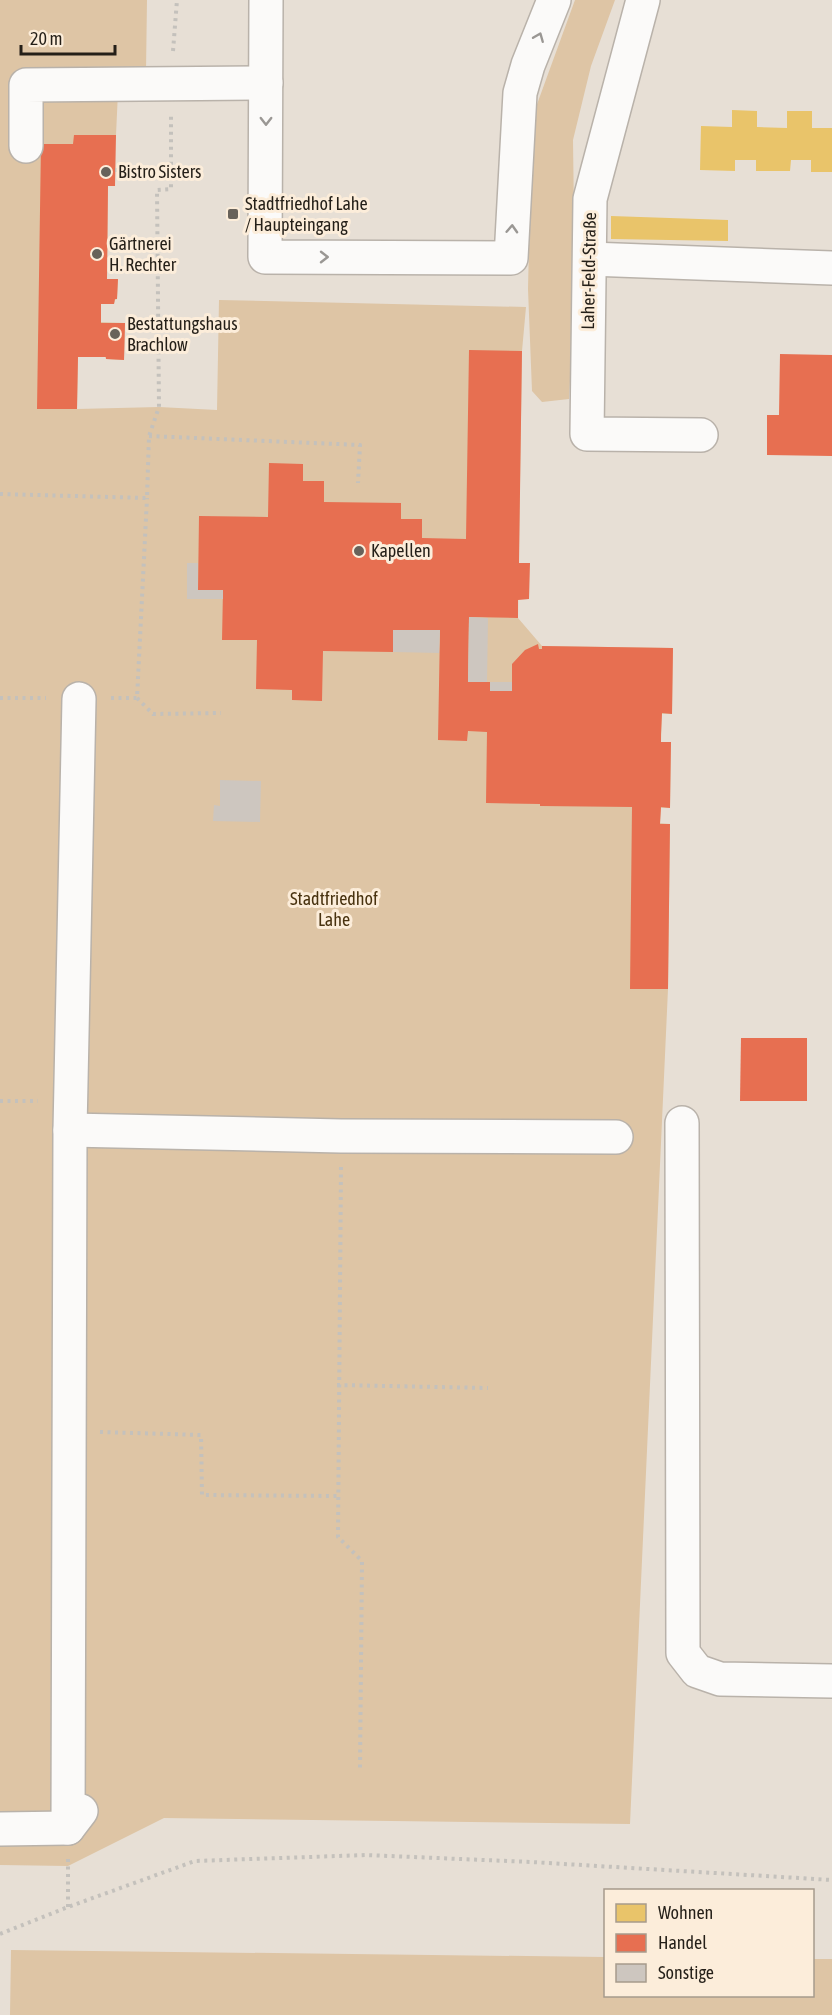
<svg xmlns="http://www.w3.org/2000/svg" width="832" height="2015" font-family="'Asap Condensed',sans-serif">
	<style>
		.green { fill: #dec5a5 }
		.homes { fill: #e9c46a }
		.shops { fill: #e76f51 }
		.building { fill: #cdc6bf }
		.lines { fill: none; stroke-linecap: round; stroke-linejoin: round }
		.minor-casing { stroke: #b9b2aa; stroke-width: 36 }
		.path { stroke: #c4c1bc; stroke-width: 4; stroke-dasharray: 3 4.5; stroke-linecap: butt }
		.minor { stroke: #fbfaf9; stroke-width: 33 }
		.oneway { stroke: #9a9794 }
		.poi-dot { fill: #68625a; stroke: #fcedda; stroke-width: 2 }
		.labels { text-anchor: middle; stroke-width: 6; stroke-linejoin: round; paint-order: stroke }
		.poi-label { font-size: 18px; fill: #241f18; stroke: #fcedda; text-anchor: start }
		.street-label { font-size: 18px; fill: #241f18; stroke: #fcedda }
		.park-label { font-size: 18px; fill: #48320f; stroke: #fcedda }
	</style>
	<rect width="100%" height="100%" fill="#e7dfd5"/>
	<g class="green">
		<path d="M0,0H147L146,71L119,70L116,135L108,186L107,279H118L117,299L115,300L114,304H101V322L125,323L124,360L106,359L105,357H78L77,409L159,407L217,410L219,300L526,307L522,351L518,618L542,646L673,648L672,714H662L661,742H671L670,808H661L660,823L670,824L668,989L630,1824L164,1818L68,1866L0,1865Z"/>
		<path d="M575,0H615L591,66L573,140L575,293L569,399L542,402L532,391L528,289L532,118Z"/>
		<path d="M11,1950L605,1957L606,1996H812L813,1959H832V2015H10Z"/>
	</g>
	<g class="homes">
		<path d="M732,110L757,111V127L787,128V111H812V128H832V172H811V160H791L790,171H756V160H735V171L700,170L701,126L732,127Z"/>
		<path d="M611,216L728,220V241L611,239Z"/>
	</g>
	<g class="shops">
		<path d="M74,135H116L115,186H108L107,279H118L117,299H115L114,304H101V323H125L124,360L106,359V357H78L77,409H37L41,144H73Z"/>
		<path d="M469,350L522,351L519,563H530L529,599L518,600V618L469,617L468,682H490V691H512V664L525,650L538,644L539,649H542V646L673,648L672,714L662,713L661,734V742H671L670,808L661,807L660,824H670L668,989H630L632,807L540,806V804L486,803L487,732L468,731L467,741L438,740L440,630H393V652L323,651L322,701L292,700V690L256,689L257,640H222L223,590H198L199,516L268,517L269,463L303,464V481H324V502L401,503V519H422V538L466,539Z"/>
		<path d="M780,354L832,355V456L767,455V415H779Z"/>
		<path d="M741,1038H807V1101H740Z"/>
	</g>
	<g class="building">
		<path d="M187,563H198V590H223V599H187Z"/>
		<path d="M469,617L488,618L487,682H468Z"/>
		<path d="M393,630H440L439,653L393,652Z"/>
		<rect x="490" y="682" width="22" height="9"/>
		<path d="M220,780L261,781L260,822L213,821L214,805L220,806Z"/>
	</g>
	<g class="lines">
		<defs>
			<g id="minor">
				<path d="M266,0L265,257L511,258L520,93L528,65L554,0"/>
				<path d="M643,0L590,199L587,434L701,435"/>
				<path d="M26,146V85L266,83"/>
				<path d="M590,259L832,268"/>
				<path d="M682,1123L683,1653L697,1671L720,1679L832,1681"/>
				<path d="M70,1130L341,1136L616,1137"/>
				<path d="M68,1828L70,1130L79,699"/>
				<path d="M0,1829L68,1828L81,1811"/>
			</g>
		</defs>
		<use href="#minor" class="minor-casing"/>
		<g class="path">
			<path d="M173,51L177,0"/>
			<path d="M115,170L172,171"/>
			<path d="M149,436L360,445L358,483"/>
			<path d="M0,494L147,498L149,436L159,407L157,190L171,189V115"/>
			<path d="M0,698H46"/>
			<path d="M111,698H137L147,498"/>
			<path d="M137,698L153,714L221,713"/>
			<path d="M0,1101H38"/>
			<path d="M341,1167L338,1537L362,1561L360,1768"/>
			<path d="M337,1385L488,1388"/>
			<path d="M100,1432L201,1435L202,1495L337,1496"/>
			<path d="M68,1907V1859"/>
			<path d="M0,1934L68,1907L195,1861L366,1855L531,1862L832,1880"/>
		</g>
		<use href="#minor" class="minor"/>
	</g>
	<defs><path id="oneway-chevron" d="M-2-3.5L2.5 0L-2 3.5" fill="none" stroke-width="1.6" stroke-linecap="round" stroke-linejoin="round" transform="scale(1.5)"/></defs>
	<g class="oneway">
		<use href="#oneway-chevron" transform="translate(539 37) rotate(-68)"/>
		<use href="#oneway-chevron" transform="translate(266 121) rotate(90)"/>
		<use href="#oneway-chevron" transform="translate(512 229) rotate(-87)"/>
		<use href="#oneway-chevron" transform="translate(324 257)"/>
	</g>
	<g class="poi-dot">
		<circle cx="106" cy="172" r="6"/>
		<rect x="227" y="208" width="12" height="12" rx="3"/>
		<circle cx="97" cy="254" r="6"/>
		<circle cx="115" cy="334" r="6"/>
		<circle cx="359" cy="551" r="6"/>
	</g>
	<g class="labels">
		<g class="poi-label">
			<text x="118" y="178">Bistro Sisters</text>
			<text x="245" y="210">Stadtfriedhof Lahe<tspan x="245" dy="21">/ Haupteingang</tspan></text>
			<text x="109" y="250">Gärtnerei<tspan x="109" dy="21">H. Rechter</tspan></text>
			<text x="127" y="330">Bestattungshaus<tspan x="127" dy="21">Brachlow</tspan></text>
			<text x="371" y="557">Kapellen</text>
		</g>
		<g class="street-label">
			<text transform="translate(589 271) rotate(-89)" y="6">Laher-Feld-Straße</text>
		</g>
		<g class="park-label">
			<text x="334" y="905">Stadtfriedhof<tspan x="334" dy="21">Lahe</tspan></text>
		</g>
	</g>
	<rect x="604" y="1889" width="210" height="108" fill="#fcedda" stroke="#a69b8c" stroke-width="1.5"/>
	<rect x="616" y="1904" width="30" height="18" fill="#e9c46a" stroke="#a69b8c" stroke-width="1.5"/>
	<text x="658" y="1919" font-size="18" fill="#241f18">Wohnen</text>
	<rect x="616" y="1934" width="30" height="18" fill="#e76f51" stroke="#a69b8c" stroke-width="1.5"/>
	<text x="658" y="1949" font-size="18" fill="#241f18">Handel</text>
	<rect x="616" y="1964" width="30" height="18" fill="#cdc6bf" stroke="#a69b8c" stroke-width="1.5"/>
	<text x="658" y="1979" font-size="18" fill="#241f18">Sonstige</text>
	<path d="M21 45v9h94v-9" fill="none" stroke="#241f18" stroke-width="3"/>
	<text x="30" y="45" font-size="18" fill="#241f18" stroke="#fcedda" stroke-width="4.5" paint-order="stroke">20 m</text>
</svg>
